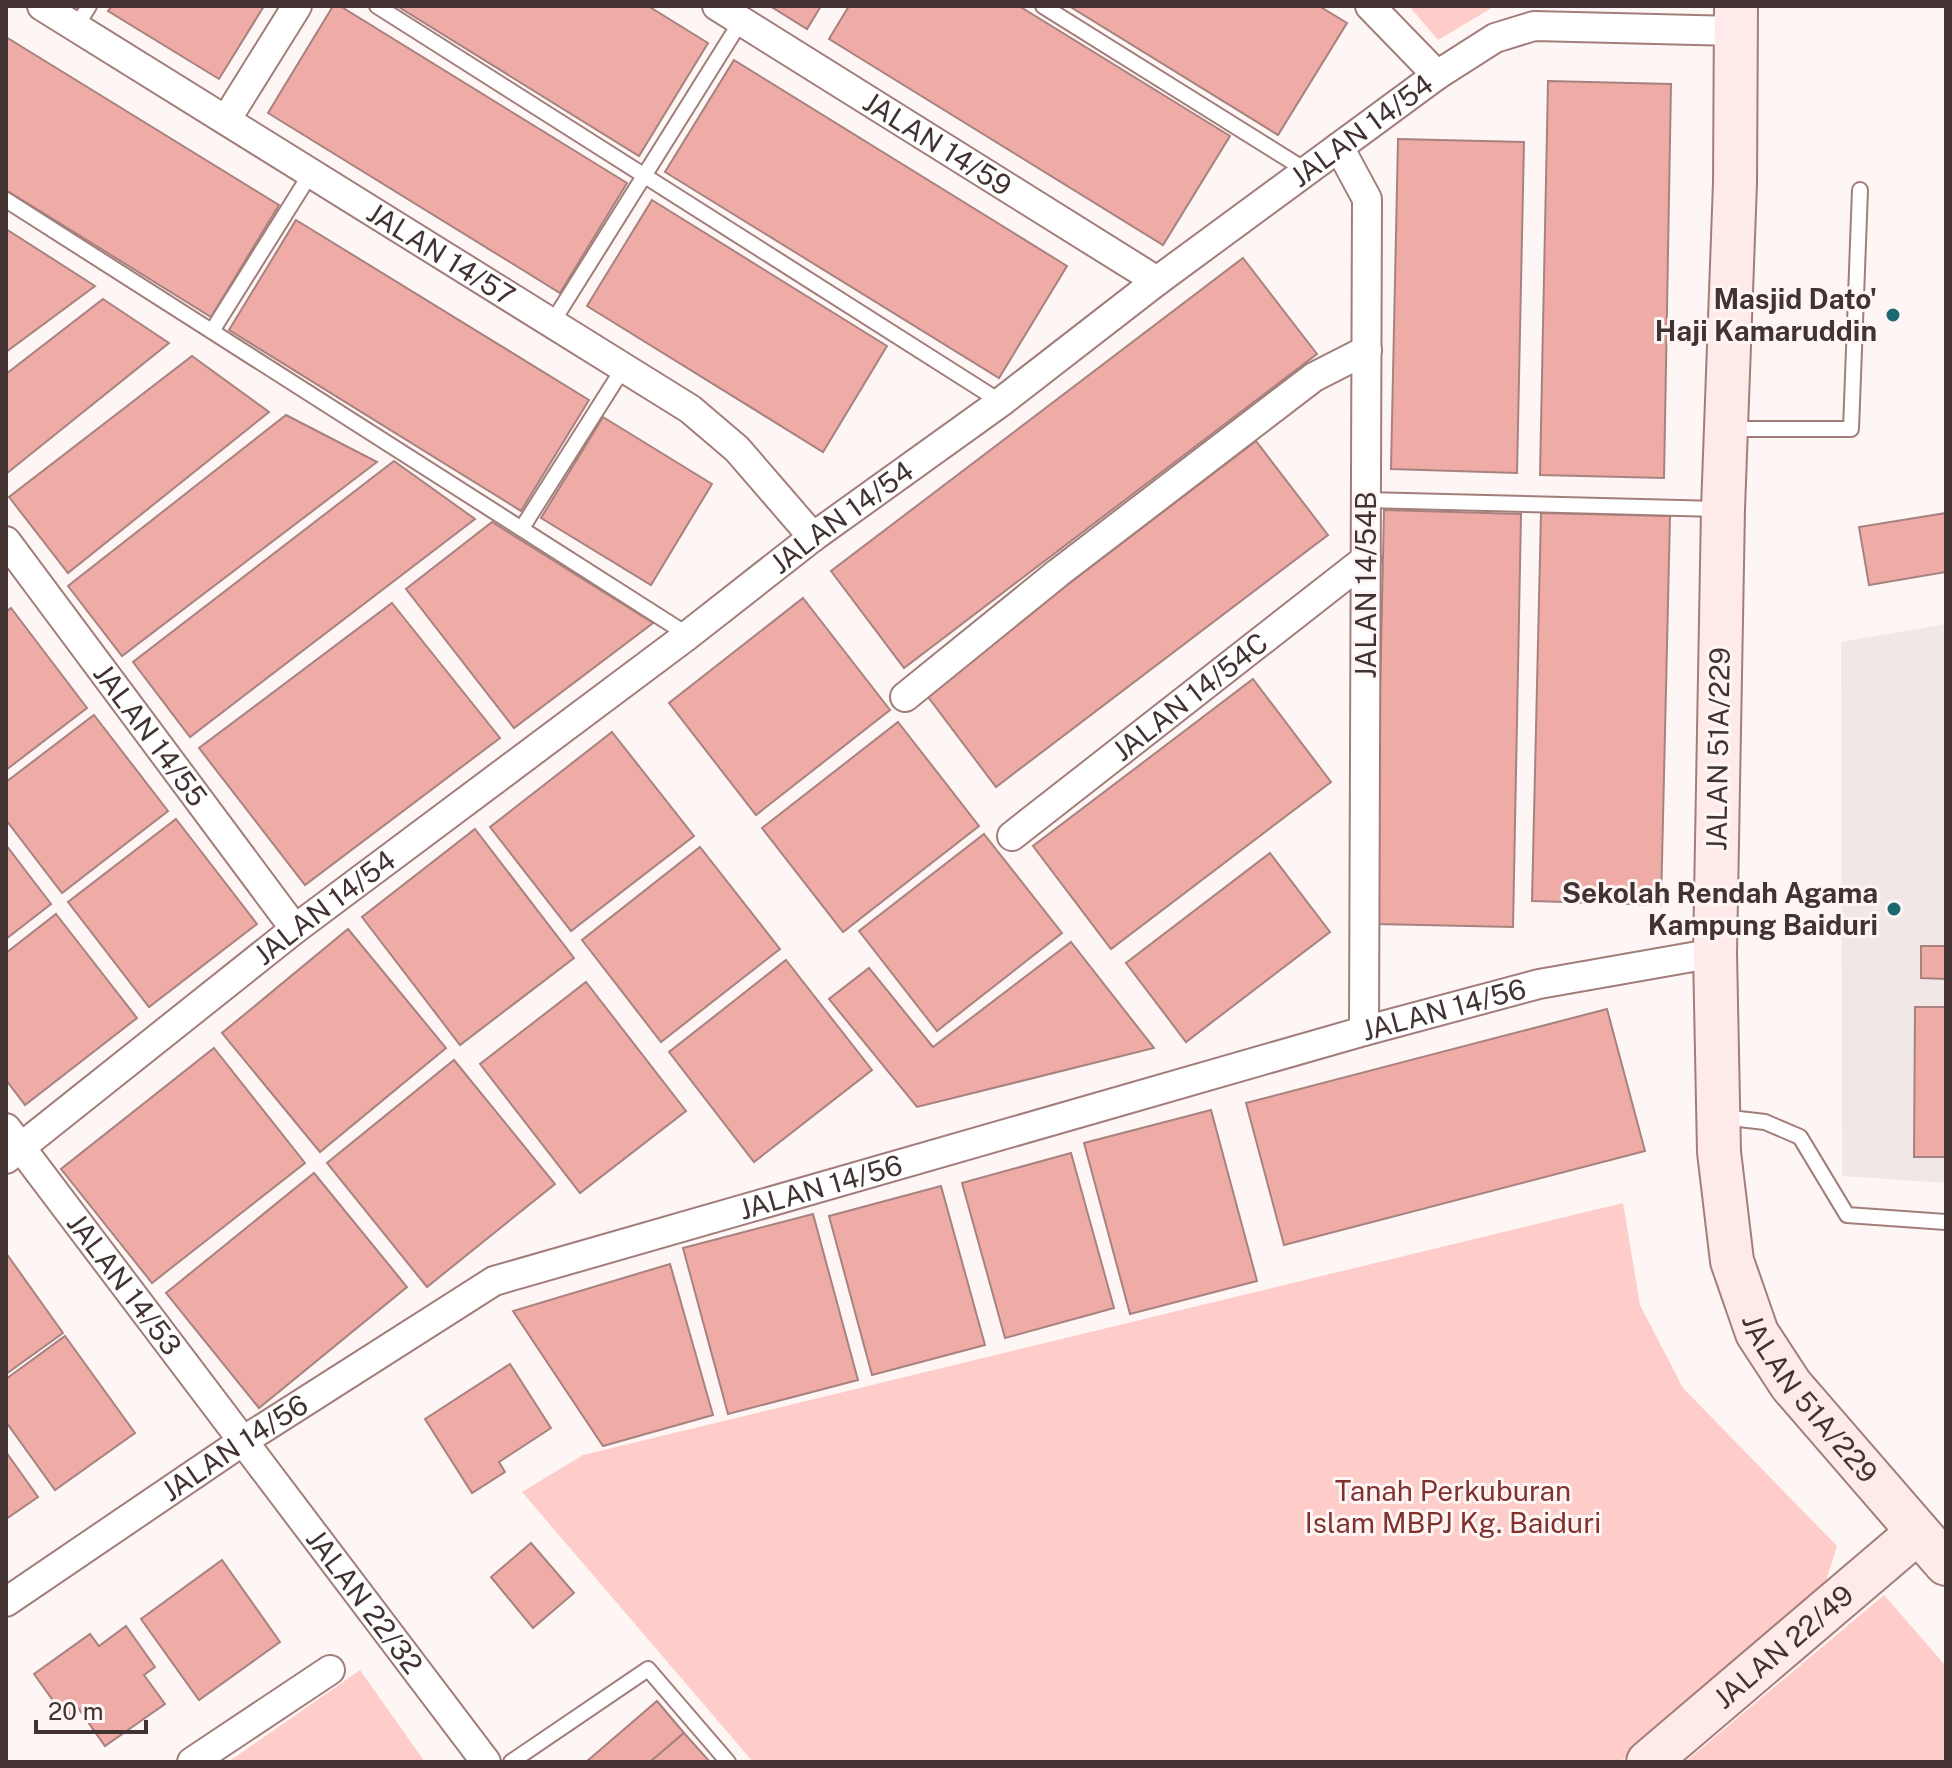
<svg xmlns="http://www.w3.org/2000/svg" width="1952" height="1768" font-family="'Public Sans',sans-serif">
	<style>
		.built { fill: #f1e7e6 }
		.green { fill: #ffcdc9 }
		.building { fill: #efaba6; stroke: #a7827f; stroke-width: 2 }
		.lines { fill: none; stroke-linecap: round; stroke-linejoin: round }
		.lane-casing { stroke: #a27e7a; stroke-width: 18 }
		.street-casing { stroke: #a27e7a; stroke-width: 32 }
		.secondary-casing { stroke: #a27e7a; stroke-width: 46 }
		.lane { stroke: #fff; stroke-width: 14 }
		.street { stroke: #fff; stroke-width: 28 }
		.secondary { stroke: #feeae8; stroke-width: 42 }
		.poi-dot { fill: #1c686f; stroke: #fef6f5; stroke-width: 3 }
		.labels { text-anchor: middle; stroke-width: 6; stroke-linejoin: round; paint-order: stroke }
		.street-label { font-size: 28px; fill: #423332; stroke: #fef6f5 }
		.poi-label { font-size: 28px; font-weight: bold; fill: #423332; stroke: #fef6f5; text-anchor: end }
		.park-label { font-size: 28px; fill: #80312e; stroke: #fef6f5 }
	</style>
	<rect width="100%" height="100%" fill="#fef6f5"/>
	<path class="built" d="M1946,624V1183L1842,1176L1841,642Z"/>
	<g class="green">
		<path d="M1409,6H1495L1438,40Z"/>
		<path d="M1623,1203L1640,1305L1683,1388L1837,1546L1825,1584L1620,1762H753L522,1492L583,1455Z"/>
		<path d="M1884,1595L1946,1666V1762H1685Z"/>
		<path d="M360,1670L425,1762H228Z"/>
	</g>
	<g class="building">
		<path d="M112,6H264L219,79L108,11Z"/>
		<path d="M333,6H340L627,183L560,293L268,113Z"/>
		<path d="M397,6H648L708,43L639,156Z"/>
		<path d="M770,6H821L807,29Z"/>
		<path d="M849,6H1019L1230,136L1163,245L829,39Z"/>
		<path d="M1069,6H1319L1347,23L1278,135Z"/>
		<path d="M6,37L279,205L211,317L6,190Z"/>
		<path d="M734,60L1067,266L999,378L665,172Z"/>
		<path d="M1548,81L1671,84L1664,478L1540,475Z"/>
		<path d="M1398,139L1524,142L1517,473L1391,469Z"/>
		<path d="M652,200L887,346L823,452L587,306Z"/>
		<path d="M296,220L589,400L521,511L229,330Z"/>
		<path d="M6,229L95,286L6,352Z"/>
		<path d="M1243,258L1317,354L904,668L831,571Z"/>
		<path d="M103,299L169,343L6,474V374Z"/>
		<path d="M192,356L269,412L68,573L9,497Z"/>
		<path d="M286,415L377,462L122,656L68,586Z"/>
		<path d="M603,417L712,484L651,585L541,518Z"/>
		<path d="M1256,441L1328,535L996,787L925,693Z"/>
		<path d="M394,461L475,519L190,737L133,662Z"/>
		<path d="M1384,510L1521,514L1513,927L1375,924Z"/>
		<path d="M1541,513L1670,516L1661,905L1532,901Z"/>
		<path d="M1946,513V572L1869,585L1859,527Z"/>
		<path d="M492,522L653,623L514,728L406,589Z"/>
		<path d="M803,598L890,710L756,815L669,703Z"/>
		<path d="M392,603L500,738L305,885L199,748Z"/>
		<path d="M11,608L87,708L6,770V612Z"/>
		<path d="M1253,679L1331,782L1111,949L1033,846Z"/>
		<path d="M94,715L168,811L62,893L6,820V782Z"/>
		<path d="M898,722L979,826L843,932L762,828Z"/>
		<path d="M612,732L694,836L571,931L490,827Z"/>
		<path d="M176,819L257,924L149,1007L68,902Z"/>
		<path d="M475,829L574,958L460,1045L362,917Z"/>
		<path d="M984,834L1062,933L937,1031L859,931Z"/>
		<path d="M6,845L51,904L6,939Z"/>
		<path d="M700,847L780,949L661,1042L582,940Z"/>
		<path d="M1270,853L1330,932L1186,1042L1126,963Z"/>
		<path d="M56,914L137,1018L25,1105L6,1080V953Z"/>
		<path d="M348,929L446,1048L320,1152L222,1033Z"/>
		<path d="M1071,942L1154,1048L917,1107L829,999L869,968L933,1047Z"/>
		<path d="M1921,946H1946V979L1921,978Z"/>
		<path d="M786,960L872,1070L754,1162L669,1052Z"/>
		<path d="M586,982L686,1111L580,1193L480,1064Z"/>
		<path d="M1915,1007H1946V1157H1914Z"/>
		<path d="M1607,1009L1645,1151L1284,1245L1246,1103Z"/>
		<path d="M214,1048L305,1163L152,1283L61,1169Z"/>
		<path d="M454,1060L555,1184L427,1287L327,1163Z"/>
		<path d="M1211,1110L1257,1281L1130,1314L1084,1143Z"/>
		<path d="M1071,1153L1114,1308L1005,1338L962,1183Z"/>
		<path d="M314,1173L407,1287L259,1408L166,1293Z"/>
		<path d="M941,1186L985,1345L872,1375L829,1216Z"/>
		<path d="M813,1214L858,1380L728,1414L683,1248Z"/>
		<path d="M6,1253L63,1333L6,1374Z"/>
		<path d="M670,1264L713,1415L603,1446L513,1311Z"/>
		<path d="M65,1336L135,1433L55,1490L6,1422V1379Z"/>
		<path d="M510,1364L551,1428L499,1462L505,1472L472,1493L425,1419Z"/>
		<path d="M6,1452L38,1497L6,1519Z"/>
		<path d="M531,1543L574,1593L533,1628L491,1577Z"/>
		<path d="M222,1560L280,1642L199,1700L141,1619Z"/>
		<path d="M126,1626L155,1667L144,1675L165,1704L105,1746L78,1708L65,1717L34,1674L90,1634L99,1646Z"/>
		<path d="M657,1701L684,1733L650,1762H586Z"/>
		<path d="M684,1733L710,1762H650Z"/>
	</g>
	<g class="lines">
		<defs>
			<g id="lane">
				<path d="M377,6L1001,402"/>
				<path d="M1043,6L1307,171"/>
				<path d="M76,27L89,6"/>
				<path d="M6,200L688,635"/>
				<path d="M552,323L741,21"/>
				<path d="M212,331L311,173"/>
				<path d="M1731,429H1851L1860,190"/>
				<path d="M1366,500L1719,509"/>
				<path d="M522,528L624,367"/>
				<path d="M1722,1117L1765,1122L1800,1137L1847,1215L1946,1222"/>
				<path d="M511,1762L648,1669L728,1762"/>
			</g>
			<g id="street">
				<path id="s1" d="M42,6L690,409L737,449L813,537"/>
				<path id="s2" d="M717,6L1157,281"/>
				<path d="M1370,6L1437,75"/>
				<path d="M226,120L297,6"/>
				<path d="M1339,147L1367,199L1364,1031"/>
				<path id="s3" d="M6,541L295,929"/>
				<path d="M905,697L1058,573L1314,377L1367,350"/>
				<path id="s4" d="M1012,836L1366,559"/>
				<path id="s5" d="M6,1128L486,1762"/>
				<path id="s6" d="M6,1159L295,929L688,635L813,537L1001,402L1157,281L1437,75L1495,38L1534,26L1736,31"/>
				<path id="s7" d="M6,1602L243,1441L494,1281L1364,1031L1539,984L1715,953"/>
				<path d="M192,1762L330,1670"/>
			</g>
			<g id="secondary">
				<path id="s8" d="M1736,6L1735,183L1723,509L1715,953L1719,1152L1732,1261L1757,1333L1791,1385L1946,1564"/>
				<path id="s9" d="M1648,1762L1918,1532"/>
			</g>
		</defs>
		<use href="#lane" class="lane-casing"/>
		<use href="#street" class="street-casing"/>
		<use href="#secondary" class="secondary-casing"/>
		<use href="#lane" class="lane"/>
		<use href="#street" class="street"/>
		<use href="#secondary" class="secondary"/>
	</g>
	<g class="poi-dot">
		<circle cx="1893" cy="315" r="8"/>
		<circle cx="1894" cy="909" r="8"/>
	</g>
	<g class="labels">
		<g class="street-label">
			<text dy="10" stroke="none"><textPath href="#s6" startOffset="1702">JALAN 14/54</textPath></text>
			<text dy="10" stroke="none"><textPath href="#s2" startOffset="260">JALAN 14/59</textPath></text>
			<text dy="10" stroke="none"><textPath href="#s1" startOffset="470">JALAN 14/57</textPath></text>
			<text dy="10" stroke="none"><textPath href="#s6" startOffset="1054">JALAN 14/54</textPath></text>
			<text transform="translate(1366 585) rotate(-90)" y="10">JALAN 14/54B</text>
			<text dy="10" stroke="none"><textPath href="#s4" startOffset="226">JALAN 14/54C</textPath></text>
			<text dy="10" stroke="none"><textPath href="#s3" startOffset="242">JALAN 14/55</textPath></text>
			<text transform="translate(1718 749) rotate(-89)" y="10">JALAN 51A/229</text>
			<text dy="10" stroke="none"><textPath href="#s6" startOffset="406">JALAN 14/54</textPath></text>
			<text dy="10" stroke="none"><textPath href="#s7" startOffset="1572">JALAN 14/56</textPath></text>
			<text dy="10" stroke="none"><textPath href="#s7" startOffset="924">JALAN 14/56</textPath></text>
			<text dy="10" stroke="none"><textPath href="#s5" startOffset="196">JALAN 14/53</textPath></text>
			<text dy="10" stroke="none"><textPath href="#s8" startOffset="1416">JALAN 51A/229</textPath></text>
			<text dy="10" stroke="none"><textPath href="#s7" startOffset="276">JALAN 14/56</textPath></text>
			<text dy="10" stroke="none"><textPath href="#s5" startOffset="594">JALAN 22/32</textPath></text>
			<text dy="10" stroke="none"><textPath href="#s9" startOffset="178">JALAN 22/49</textPath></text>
		</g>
		<g class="poi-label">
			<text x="1877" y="309">Masjid Dato'<tspan x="1877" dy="32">Haji Kamaruddin</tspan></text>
			<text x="1878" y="903">Sekolah Rendah Agama<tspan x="1878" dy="32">Kampung Baiduri</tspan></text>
		</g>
		<g class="park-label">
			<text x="1453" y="1501">Tanah Perkuburan<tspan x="1453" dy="32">Islam MBPJ Kg. Baiduri</tspan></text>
		</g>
	</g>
	<rect width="1952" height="1768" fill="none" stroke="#423332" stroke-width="16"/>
	<path d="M36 1720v12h110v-12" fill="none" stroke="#423332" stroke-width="4"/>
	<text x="48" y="1720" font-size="24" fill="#423332" stroke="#fef6f5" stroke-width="6" paint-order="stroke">20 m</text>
</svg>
